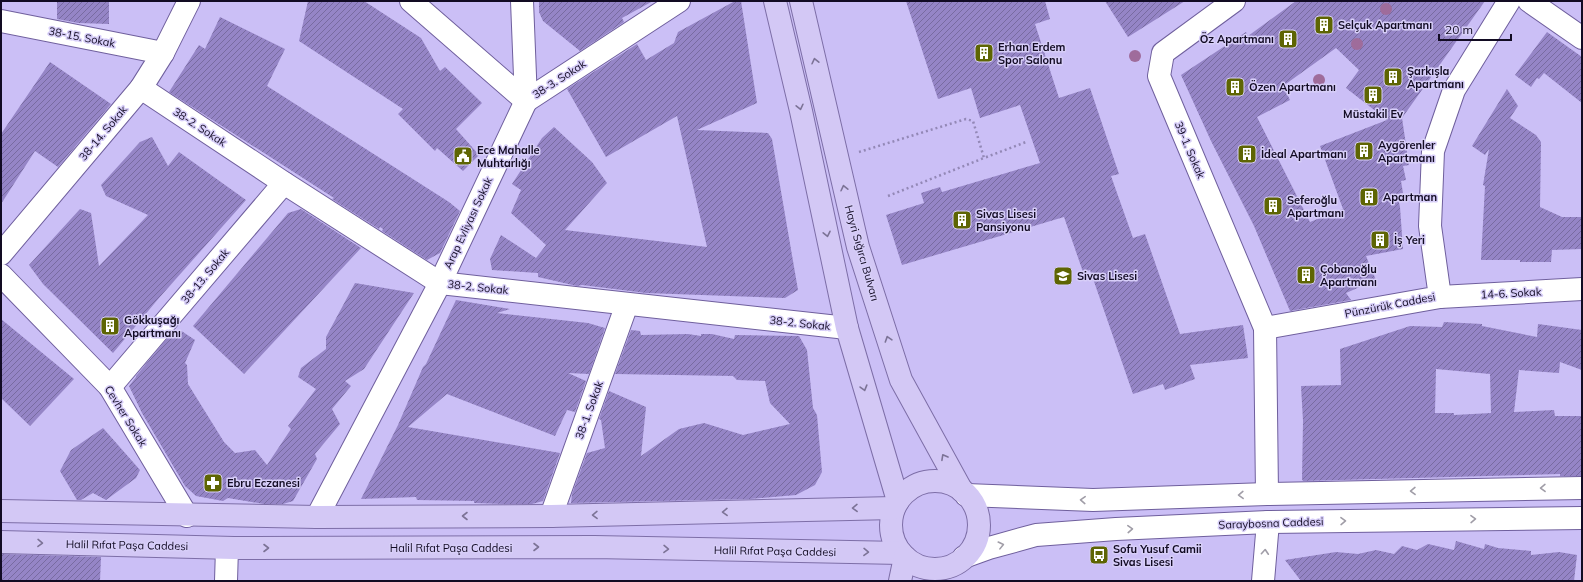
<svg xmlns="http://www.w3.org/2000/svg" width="1583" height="582" font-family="Mulish,sans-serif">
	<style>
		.building { fill: url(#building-hatch); fill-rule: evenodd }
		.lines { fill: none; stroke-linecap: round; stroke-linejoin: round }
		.minor-casing { stroke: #6f5f9d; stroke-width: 24 }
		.major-casing { stroke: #7d6ea7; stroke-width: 24 }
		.path { stroke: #9388b6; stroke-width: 2.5; stroke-dasharray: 2 3; stroke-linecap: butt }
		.minor { stroke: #fff; stroke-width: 22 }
		.major { stroke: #d3c8f5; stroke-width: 22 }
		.tree { fill: #9f6c9b }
		.oneway { stroke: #7c7396 }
		.oneway2 { stroke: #a09da7 }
		.labels { text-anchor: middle; stroke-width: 3; stroke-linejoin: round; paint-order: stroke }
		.poi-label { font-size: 11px; font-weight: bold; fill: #120b23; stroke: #d7cef8; text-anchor: start }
		.street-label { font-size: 11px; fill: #120b23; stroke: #d7cef8 }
	</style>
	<defs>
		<pattern id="building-hatch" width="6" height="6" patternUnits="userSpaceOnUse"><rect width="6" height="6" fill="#9585c6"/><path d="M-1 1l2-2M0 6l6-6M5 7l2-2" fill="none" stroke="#786ba0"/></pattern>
	</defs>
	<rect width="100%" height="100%" fill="#cbbff6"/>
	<g class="building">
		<path d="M57,1H109V24L78,23L57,19Z"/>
		<path d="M308,1H364L421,38L440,71L445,67L482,103L456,129L479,155L463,171L437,148L435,151L398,114L403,109L299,41Z"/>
		<path d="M539,1H653L622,18L624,22L580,51L543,21L539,12Z"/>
		<path d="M735,1H741L757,103L697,130L768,133L772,139L798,290L785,298L646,293L582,285L577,286L538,277V273L492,270L490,259L501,235L536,258L546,245L511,213L521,190L512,184L542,138L554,127L592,162L607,183L565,230L707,247L677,116L606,157L567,89L637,44L646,60L674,43L678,32Z"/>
		<path d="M906,1H1045L1050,19L1035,24L1059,98L1090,88L1119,174L1111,176L1133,238L1145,234L1180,334L1243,325L1248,358L1190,365L1195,379L1165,390L1163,384L1133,394L1090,270L1083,272L1064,217L902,265L886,215L924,203L921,193L940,187L942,192L1040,163L1020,105L980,118L971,88L938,99Z"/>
		<path d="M1105,1H1185L1128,37Z"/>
		<path d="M1296,1H1485L1402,118L1409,165L1403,166L1406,180L1401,181L1403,193L1397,194L1400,207L1403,249L1366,256L1376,280L1346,293L1351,300L1290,311L1254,226L1211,141L1181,75L1246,32L1248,36ZM1336,48L1359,70L1346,88L1387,120L1320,146L1343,209L1310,222L1257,117L1290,100L1283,86Z"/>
		<path d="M220,17L285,49L267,86L449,202L460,211L440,253L427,260L382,231L383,229L380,227L379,229L332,199L334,198L169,92L199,45L205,49Z"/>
		<path d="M1547,32L1582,57V103L1544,73L1539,79L1537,78L1531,87L1515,75Z"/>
		<path d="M50,62L111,104L58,167L35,151L1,204V134Z"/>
		<path d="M1507,89L1518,106L1510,118L1536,135L1541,142L1540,207L1562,217H1582V249L1552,250L1551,262H1520V260H1481L1485,186L1483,185L1489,149L1485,155L1472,146Z"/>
		<path d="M152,137L168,166L179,152L246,200L159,298L113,353L43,284L29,265L80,209L91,213L99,266L148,215L106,196L101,185L140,142Z"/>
		<path d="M301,209L361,248L244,374L193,326L288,213Z"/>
		<path d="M355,283L414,293L364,369L345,381L351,386L332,409L340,424L315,454L317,459L293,501L283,504H264L228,498L223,501L196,496L185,486L142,413L129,386L136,377V376L170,335L180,330L195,340L185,363L187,365L188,384L224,442L235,453L255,450L267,465L291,429L288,426L316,389L298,377L301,368L326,349V337Z"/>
		<path d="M456,300L510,309L497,313L588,323L605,328L589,374L568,373L586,381L575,412L567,410L555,436L447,394L408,427L560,453L543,501L532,504H504L474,503V501L417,500L416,497L361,499L398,425L423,367L426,364Z"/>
		<path d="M1,319L74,379L30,426L1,398Z"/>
		<path d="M1444,322L1482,324V326L1537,337L1538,324L1582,330V370L1560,362L1559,373L1519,370L1514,412L1554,410L1555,416H1582V476H1560V474L1303,481L1302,479L1303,421L1301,386L1341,385L1340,349L1410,326L1442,327ZM1436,369L1490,374L1491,413L1454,415V413H1435Z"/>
		<path d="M631,330L640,331L641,335L688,334L701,336V334H712L734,339L735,335L799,336L807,350L813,408L817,415L822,472L815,485L796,495L750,499L571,503L572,494L587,453L605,448L601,420L599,419L609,391L646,407L641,456L679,429L704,423L743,435L790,424L770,403L765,381L737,380L733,376L615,374Z"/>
		<path d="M103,428L140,470L136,478L106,500L93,493L81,500H77L60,471L71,450Z"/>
		<path d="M1456,541L1484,549L1485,544L1498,548L1531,551V555L1559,552L1577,555L1574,581H1301L1285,560L1336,552L1358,554L1376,550L1394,554L1402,546L1417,550L1428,544L1454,550Z"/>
		<path d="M1,554L101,557L100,581H1Z"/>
	</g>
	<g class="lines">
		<defs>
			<g id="minor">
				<path d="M411,1L526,101L679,1"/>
				<path d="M1234,1L1163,53L1159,76L1265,328"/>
				<path d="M1529,1L1582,38"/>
				<path d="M1,21L163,53"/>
				<path d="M141,88L284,183L440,283L847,328"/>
				<path d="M1,254L141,88L163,53L189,1"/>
				<path d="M1,275L110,387L187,516"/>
				<path d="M1440,297L1582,289"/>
				<path d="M110,387L284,183"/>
				<path d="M1267,494L1265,328L1440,297L1430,226L1433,151L1454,90L1509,1"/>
				<path d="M966,495L1093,500L1267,494L1582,488"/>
				<path d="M551,516L627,304"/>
				<path d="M317,517L440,283L526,101L522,1"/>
				<path d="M964,557L989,548L1036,535L1116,529L1268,522L1582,518"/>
				<path d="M226,581L227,548"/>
				<path d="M1263,581L1268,522"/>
			</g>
			<g id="major">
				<path d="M775,1L801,111L847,328L898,501"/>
				<path d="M801,1L858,247L901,380L962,491"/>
				<circle cx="935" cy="525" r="44"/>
				<path d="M1,511L317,517L551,516L894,508"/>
				<path d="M1,542L234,548L594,547L901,553"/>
				<path d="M900,581L905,557"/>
			</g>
		</defs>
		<use href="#minor" class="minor-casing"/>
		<use href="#major" class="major-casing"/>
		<g class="path">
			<path d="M859,152L966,119L973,121L984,158L1026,142"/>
			<path d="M888,196L984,158"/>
		</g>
		<use href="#minor" class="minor"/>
		<use href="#major" class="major"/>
	</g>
	<g class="tree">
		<circle cx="1386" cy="9" r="6"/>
		<circle cx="1357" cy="44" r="6"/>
		<circle cx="1135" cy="56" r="6"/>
		<circle cx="1319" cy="80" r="6"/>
	</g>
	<defs><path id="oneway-chevron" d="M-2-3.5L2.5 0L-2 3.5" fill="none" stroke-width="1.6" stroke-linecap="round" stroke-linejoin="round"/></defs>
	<g class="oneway">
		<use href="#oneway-chevron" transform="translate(815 61) rotate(-103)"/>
		<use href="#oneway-chevron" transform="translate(800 107) rotate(77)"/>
		<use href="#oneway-chevron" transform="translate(844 188) rotate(-103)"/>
		<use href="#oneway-chevron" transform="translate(827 234) rotate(78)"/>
		<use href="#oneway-chevron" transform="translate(888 339) rotate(-108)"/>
		<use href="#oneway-chevron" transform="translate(864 388) rotate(74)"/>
		<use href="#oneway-chevron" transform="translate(944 457) rotate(-119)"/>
		<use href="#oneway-chevron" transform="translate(855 508) rotate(179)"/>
		<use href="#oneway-chevron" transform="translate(725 512) rotate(179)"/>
		<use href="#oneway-chevron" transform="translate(595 515) rotate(179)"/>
		<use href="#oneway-chevron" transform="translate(465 516) rotate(180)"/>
		<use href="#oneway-chevron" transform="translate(40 543) rotate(1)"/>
		<use href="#oneway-chevron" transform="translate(536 547)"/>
		<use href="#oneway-chevron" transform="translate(266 548)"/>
		<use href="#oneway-chevron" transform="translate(666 549) rotate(1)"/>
		<use href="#oneway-chevron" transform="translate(866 552) rotate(1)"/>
	</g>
	<g class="oneway2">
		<use href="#oneway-chevron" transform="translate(1543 488) rotate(179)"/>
		<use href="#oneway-chevron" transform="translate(1413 491) rotate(179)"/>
		<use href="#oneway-chevron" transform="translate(1241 495) rotate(178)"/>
		<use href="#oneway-chevron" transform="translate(1083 500) rotate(-177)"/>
		<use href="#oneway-chevron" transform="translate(1473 519) rotate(-1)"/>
		<use href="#oneway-chevron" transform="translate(1343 521) rotate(-1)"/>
		<use href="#oneway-chevron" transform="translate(1130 529) rotate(-3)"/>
		<use href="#oneway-chevron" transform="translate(1001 545) rotate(-14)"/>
		<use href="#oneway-chevron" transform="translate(1265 552) rotate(-86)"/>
	</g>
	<defs>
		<symbol id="building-square" viewBox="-11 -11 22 22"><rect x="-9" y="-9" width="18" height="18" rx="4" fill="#5e6503" stroke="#d7cef8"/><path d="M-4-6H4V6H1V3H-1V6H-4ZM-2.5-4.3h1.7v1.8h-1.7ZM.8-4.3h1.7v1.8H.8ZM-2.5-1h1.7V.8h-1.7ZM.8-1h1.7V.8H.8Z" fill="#fff"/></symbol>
		<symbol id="civic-square" viewBox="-11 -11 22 22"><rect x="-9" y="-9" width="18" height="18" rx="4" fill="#5e6503" stroke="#d7cef8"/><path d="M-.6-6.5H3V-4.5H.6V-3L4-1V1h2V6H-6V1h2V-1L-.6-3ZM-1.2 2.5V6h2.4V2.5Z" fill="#fff"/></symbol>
		<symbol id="school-square" viewBox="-11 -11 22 22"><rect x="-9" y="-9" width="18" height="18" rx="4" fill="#5e6503" stroke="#d7cef8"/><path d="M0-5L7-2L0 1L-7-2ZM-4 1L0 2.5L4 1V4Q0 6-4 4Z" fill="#fff"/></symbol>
		<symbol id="pharmacy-square" viewBox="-11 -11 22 22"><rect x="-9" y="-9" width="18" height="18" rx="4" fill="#5e6503" stroke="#d7cef8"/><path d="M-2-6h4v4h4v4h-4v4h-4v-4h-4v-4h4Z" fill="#fff"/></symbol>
		<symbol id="bus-square" viewBox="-11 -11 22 22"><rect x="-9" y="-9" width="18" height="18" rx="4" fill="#5e6503" stroke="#d7cef8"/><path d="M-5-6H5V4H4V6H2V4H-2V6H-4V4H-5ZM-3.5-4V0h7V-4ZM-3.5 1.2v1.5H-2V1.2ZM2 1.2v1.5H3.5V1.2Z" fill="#fff"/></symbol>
	</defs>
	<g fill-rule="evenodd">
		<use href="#building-square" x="1313" y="14" width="22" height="22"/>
		<use href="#building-square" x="1277" y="28" width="22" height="22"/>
		<use href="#building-square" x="973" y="42" width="22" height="22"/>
		<use href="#building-square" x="1382" y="66" width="22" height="22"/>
		<use href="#building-square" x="1224" y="76" width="22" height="22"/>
		<use href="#building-square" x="1362" y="84" width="22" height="22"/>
		<use href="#building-square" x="1353" y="140" width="22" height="22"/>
		<use href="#building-square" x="1236" y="143" width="22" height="22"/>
		<use href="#civic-square" x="452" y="145" width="22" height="22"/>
		<use href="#building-square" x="1358" y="186" width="22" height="22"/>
		<use href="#building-square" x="1262" y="195" width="22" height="22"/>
		<use href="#building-square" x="951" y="209" width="22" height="22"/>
		<use href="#building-square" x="1369" y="229" width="22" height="22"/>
		<use href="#building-square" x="1295" y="264" width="22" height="22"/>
		<use href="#school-square" x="1052" y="265" width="22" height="22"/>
		<use href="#building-square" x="99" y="315" width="22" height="22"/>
		<use href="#pharmacy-square" x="202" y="472" width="22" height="22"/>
		<use href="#bus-square" x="1088" y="544" width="22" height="22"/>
	</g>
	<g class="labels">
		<g class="poi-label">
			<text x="1338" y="29">Selçuk Apartmanı</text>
			<text x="1274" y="43" text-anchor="end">Öz Apartmanı</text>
			<text x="998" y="51">Erhan Erdem<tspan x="998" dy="13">Spor Salonu</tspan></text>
			<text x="1407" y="75">Şarkışla<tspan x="1407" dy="13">Apartmanı</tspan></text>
			<text x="1249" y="91">Özen Apartmanı</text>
			<text x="1373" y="118" text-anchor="middle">Müstakil Ev</text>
			<text x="1378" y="149">Aygörenler<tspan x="1378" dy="13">Apartmanı</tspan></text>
			<text x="477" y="154">Ece Mahalle<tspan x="477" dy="13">Muhtarlığı</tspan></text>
			<text x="1261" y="158">İdeal Apartmanı</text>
			<text x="1383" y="201">Apartman</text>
			<text x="1287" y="204">Seferoğlu<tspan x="1287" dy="13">Apartmanı</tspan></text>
			<text x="976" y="218">Sivas Lisesi<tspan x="976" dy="13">Pansiyonu</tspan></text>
			<text x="1394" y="244">İş Yeri</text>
			<text x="1320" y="273">Çobanoğlu<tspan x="1320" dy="13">Apartmanı</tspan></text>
			<text x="1077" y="280">Sivas Lisesi</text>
			<text x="124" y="324">Gökkuşağı<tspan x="124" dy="13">Apartmanı</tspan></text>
			<text x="227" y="487">Ebru Eczanesi</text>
			<text x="1113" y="553">Sofu Yusuf Camii<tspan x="1113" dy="13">Sivas Lisesi</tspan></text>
		</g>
		<g class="street-label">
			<text transform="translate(82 37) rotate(11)" y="4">38-15. Sokak</text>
			<text transform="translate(559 79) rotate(-33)" y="4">38-3. Sokak</text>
			<text transform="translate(200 127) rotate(33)" y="4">38-2. Sokak</text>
			<text transform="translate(103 133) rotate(-50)" y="4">38-14. Sokak</text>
			<text transform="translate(1190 150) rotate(67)" y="4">39-1. Sokak</text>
			<text transform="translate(468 223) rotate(-65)" y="4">Arap Evliyası Sokak</text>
			<text transform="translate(862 253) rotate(74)" y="4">Hayri Sığırcı Bulvarı</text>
			<text transform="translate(205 276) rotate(-50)" y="4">38-13. Sokak</text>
			<text transform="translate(478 287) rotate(6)" y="4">38-2. Sokak</text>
			<text transform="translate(1511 293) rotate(-3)" y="4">14-6. Sokak</text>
			<text transform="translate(1390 305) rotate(-11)" y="4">Pünzürük Caddesi</text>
			<text transform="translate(800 323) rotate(6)" y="4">38-2. Sokak</text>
			<text transform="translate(589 410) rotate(-70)" y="4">38-1. Sokak</text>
			<text transform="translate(126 416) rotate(58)" y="4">Cevher Sokak</text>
			<text transform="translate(1271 523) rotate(-2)" y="4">Saraybosna Caddesi</text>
			<text transform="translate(127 545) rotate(1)" y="4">Halil Rıfat Paşa Caddesi</text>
			<text x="451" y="552">Halil Rıfat Paşa Caddesi</text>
			<text transform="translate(775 551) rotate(1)" y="4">Halil Rıfat Paşa Caddesi</text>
		</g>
	</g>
	<rect width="1583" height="582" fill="none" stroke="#120b23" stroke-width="4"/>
	<path d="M1439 34v6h72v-6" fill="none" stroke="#120b23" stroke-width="2"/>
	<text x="1445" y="34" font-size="12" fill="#120b23" stroke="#d7cef8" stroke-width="3" paint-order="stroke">20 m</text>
</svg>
